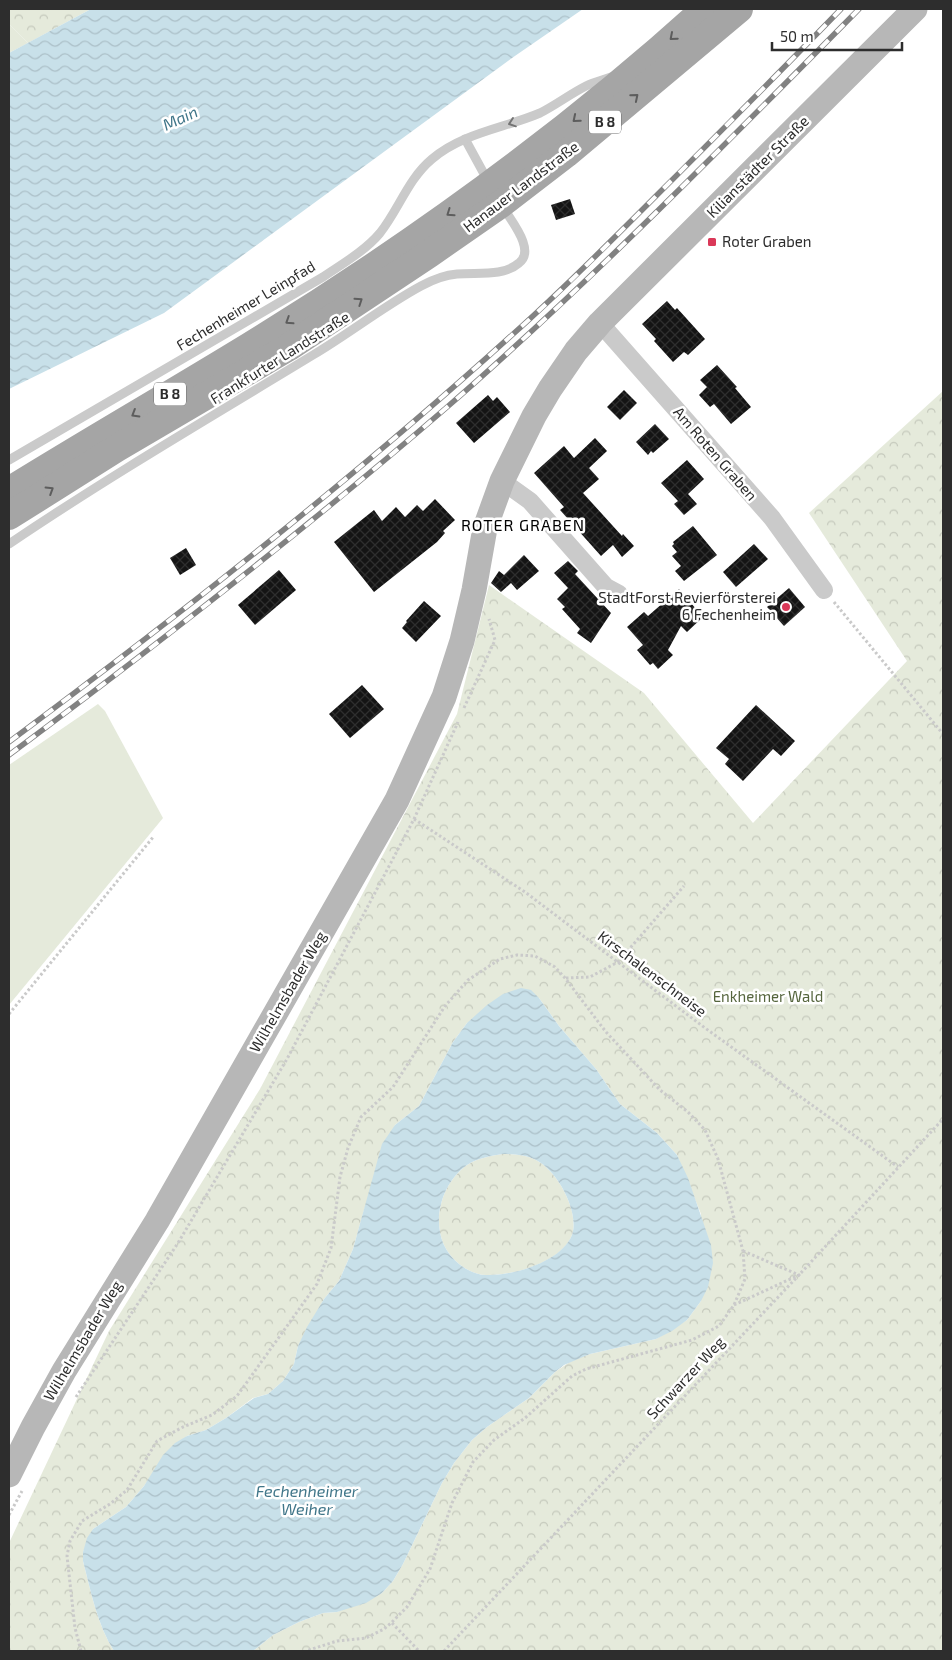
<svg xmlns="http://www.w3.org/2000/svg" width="952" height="1660" font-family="'Exo 2',sans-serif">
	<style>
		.green { fill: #e5eadb }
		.forest { fill: url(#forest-crowns) }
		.water { fill: url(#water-waves); fill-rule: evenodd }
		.building { fill: url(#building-cross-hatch) }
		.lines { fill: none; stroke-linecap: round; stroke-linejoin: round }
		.path { stroke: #cacaca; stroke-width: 3; stroke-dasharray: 2.5 2.5; stroke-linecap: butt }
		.lane { stroke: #cacaca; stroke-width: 9 }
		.street { stroke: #cacaca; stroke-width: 18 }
		.secondary { stroke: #b7b7b7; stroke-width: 25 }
		.primary { stroke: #a5a5a5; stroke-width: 28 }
		.rail-casing { stroke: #828282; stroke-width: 5.5 }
		.rail { stroke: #fff; stroke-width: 4; stroke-dasharray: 11; stroke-linecap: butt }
		.oneway { stroke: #5d5d5d }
		.oneway2 { stroke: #747474 }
		.poi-dot { fill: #da3858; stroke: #fff; stroke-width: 2 }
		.labels { text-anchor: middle; stroke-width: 5; stroke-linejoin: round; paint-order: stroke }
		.shield { fill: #fff; stroke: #6c6c6c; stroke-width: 1 }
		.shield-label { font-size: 14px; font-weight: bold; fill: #2d2d2d }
		.street-label { font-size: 15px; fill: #2d2d2d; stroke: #fff }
		.poi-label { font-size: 15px; fill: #2d2d2d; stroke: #fff; text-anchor: start }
		.park-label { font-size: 15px; fill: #55653d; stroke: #fff }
		.water-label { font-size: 16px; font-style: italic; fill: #407689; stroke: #fff }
		.neighbourhood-label { font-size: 16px; letter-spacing: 1px; fill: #000; stroke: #fff }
	</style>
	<defs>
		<pattern id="forest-crowns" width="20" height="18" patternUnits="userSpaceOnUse" patternTransform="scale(1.25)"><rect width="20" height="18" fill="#e5eadb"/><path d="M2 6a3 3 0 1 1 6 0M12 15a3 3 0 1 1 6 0" fill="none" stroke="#c5c9bc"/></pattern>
		<pattern id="water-waves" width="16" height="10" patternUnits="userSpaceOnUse" patternTransform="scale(1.25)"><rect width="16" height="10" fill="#c8e0e9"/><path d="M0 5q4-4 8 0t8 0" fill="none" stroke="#acc0c8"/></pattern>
		<pattern id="building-cross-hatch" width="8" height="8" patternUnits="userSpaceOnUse" patternTransform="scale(1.25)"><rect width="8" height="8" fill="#141414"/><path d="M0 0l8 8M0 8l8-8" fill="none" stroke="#2e2e2e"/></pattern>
	</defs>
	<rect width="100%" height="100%" fill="#fff"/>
	<g class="green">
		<path d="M9,24L28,43L9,53Z"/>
		<path d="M98,704L105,711L163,818L9,1005V765Z"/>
	</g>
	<g class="forest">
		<path d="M9,9H91L28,43L9,24Z"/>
		<path d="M943,391V1651H253L273,1635L299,1622L323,1613L337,1612L382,1593L393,1581L403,1564L442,1483L454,1463L472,1440L487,1427L529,1398L555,1372L574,1359L590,1354L656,1339L687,1320L701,1301V1214L677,1155L657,1133L620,1104L596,1069L559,1026L539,998L467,1023L453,1042L419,1106L395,1125L364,1210L353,1249L339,1281L324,1299L298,1346L294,1364L283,1381L268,1394L253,1398L226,1418L206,1430L187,1436L153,1473L144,1486L126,1507L93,1529L83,1552V1561C91,1592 97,1624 114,1651H9V1543L109,1331L260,1089L457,714L489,585L644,693L753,823L907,661L809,513Z"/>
		<path d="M503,1154C514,1154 526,1155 536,1160C557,1170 580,1212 572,1235C562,1262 513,1276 486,1275C476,1275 467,1270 459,1264C427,1239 436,1187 467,1165C478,1158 490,1156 503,1154Z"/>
	</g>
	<g class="water">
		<path d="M91,9H583L512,58L164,313L9,389V53Z"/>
		<path d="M521,988L531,990L539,998L559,1026L596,1069L620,1104L657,1133L677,1155L688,1178L711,1245L713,1263L708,1287L701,1301L687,1320L672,1331L656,1339L590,1354L564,1365L555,1372L529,1398L487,1427L472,1440L454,1463L442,1483L403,1564L393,1581L382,1593L366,1603L337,1612L323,1613L299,1622L273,1635L253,1651H114C97,1624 91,1592 83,1561V1552L87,1538L93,1529L126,1507L144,1486L163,1455L175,1443L187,1436L206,1430L226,1418L254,1398L268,1394L283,1381L294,1364L298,1346L307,1327L324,1299L339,1281L353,1249L382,1144L395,1125L419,1106L453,1042L467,1023L487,1005L503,994ZM503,1154C514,1154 526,1155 536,1160C557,1170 580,1212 572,1235C561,1262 513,1276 486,1275C476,1275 467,1270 459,1264C427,1239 436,1187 467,1165C478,1158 490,1156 503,1154Z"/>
	</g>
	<g class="building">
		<path d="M570,199L575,214L556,220L551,205Z"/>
		<path d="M667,301L675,310L677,308L705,339L688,355L684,352L673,362L654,341L656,339L642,324Z"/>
		<path d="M717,365L737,387L735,388L751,407L731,424L714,404L710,407L699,395L707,387L700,380Z"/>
		<path d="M624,390L637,403L620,420L607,407Z"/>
		<path d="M488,395L493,401L497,397L510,412L474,443L456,423Z"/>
		<path d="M655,424L669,439L653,453L651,451L648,455L636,442Z"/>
		<path d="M595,438L607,451L589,468L599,479L583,493L622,536L623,534L634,546L622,557L613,545L601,556L560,510L564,507L534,473L564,446L574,458Z"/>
		<path d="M687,460L704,479L688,494L697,504L684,515L674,504L678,501L661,483Z"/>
		<path d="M435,499L455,520L443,531L445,533L437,542L374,592L334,542L374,510L382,521L396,507L405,517L417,505L423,511Z"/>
		<path d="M693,526L717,555L684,581L675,571L681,566L672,556L677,552L672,546L674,544L673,542Z"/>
		<path d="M754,544L768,559L736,587L723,572Z"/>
		<path d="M186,548L196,565L180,575L170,558Z"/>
		<path d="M524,555L539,571L517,590L511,583L501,592L491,583L499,571L504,575Z"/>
		<path d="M568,561L578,571L575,574L611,613L591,643L577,633L580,629L562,609L565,607L557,599L568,588L554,573Z"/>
		<path d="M279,570L296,590L255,625L238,605Z"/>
		<path d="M789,588L805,607L784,626L767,607Z"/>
		<path d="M679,589L703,617L687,632L681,626L668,650L673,655L658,669L653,663L650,665L637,650L643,645L627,627L644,612L648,616Z"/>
		<path d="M424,601L441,616L416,642L402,628L407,622L406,621Z"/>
		<path d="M362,685L384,709L350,738L329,714Z"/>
		<path d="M756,705L795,741L781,756L773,749L743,781L725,764L729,759L716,748Z"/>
	</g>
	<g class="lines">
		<g class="path">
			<path d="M834,602L943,734"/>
			<path d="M464,708L495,640L489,619"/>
			<path d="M414,819L525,892L705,1028L898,1167"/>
			<path d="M566,978L590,977L618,962L684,886"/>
			<path d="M9,1014L154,836"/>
			<path d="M734,1305L799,1275L743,1251"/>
			<path d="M76,1397L178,1243L287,1059L414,819L458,722"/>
			<path d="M9,1515L22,1491"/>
			<path d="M392,1623L419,1651"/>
			<path d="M81,1651L75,1628L67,1556L70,1541L82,1521L110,1504L127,1490L157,1441L183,1427L212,1415L237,1396L317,1284L331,1248L340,1177L348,1148L361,1117L393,1087L445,1006L468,980L500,959L517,955L535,956L555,967L565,978L606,1032L660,1090L688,1112L705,1130L718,1159L743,1251L745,1279L734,1305L719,1326L692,1340L586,1369L572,1376L525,1418L494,1440L473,1462L452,1503L430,1569L407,1607L391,1623L384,1629L366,1638L337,1641L306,1651"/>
			<path d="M444,1651L799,1275L943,1119"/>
		</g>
		<g class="lane">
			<path d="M465,139L489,183"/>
			<path d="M9,460L323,277C342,264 365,251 380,233C399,209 408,179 432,159C462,133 505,128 540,113C556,105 570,94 586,86C594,82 603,80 611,77"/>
			<path d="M9,544C108,477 211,417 313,355C350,333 384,306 421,286C432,280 445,275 457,274C477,272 503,277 519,263C536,250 511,221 503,207"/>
		</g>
		<g class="street">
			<path d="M600,323L772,518L824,590"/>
			<path d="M502,481L530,501L606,587L619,594"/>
		</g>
		<path class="secondary" d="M9,1475L33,1427L64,1371L157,1221L397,800L444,697L462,641L474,590L485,528L502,481L534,416L550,389L576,351L600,323L915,9"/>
		<g class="primary">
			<path d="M9,491C88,442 170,395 250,346C411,247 565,136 705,9"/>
			<path d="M9,516L117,448L289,347L429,254L501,204L566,154L739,9"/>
		</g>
		<defs>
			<g id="rail">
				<path d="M9,742C182,613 352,480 512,335C565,288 615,237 665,187C724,128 783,69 841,9"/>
				<path d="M9,755C158,644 305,530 446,408C537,329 625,244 711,158C760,109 810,59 859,9"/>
			</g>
		</defs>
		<use href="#rail" class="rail-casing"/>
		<use href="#rail" class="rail"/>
	</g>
	<defs><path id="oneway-chevron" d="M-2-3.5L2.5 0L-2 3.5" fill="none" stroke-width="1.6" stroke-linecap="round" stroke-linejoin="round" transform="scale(1.25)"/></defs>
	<g class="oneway">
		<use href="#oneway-chevron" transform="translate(673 37) rotate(139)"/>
		<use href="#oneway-chevron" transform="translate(635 97) rotate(-40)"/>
		<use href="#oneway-chevron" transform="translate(576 119) rotate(140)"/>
		<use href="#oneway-chevron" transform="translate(450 213) rotate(145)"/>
		<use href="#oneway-chevron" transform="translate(359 301) rotate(-34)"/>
		<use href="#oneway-chevron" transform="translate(289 321) rotate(147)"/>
		<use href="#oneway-chevron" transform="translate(135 414) rotate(149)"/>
		<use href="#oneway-chevron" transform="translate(50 490) rotate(-32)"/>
	</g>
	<use class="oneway2" href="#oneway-chevron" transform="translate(512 123) rotate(161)"/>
	<g class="poi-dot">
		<rect x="707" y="237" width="10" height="10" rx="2.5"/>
		<circle cx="786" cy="607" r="5"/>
	</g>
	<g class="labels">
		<g class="shield">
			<rect x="589" y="110.5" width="32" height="23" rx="4"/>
			<rect x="154" y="382.5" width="32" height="23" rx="4"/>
		</g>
		<g class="shield-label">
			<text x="605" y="127">B 8</text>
			<text x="170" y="399">B 8</text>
		</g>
		<g class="street-label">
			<text transform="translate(758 167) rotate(-45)" y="5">Kilianstädter Straße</text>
			<text transform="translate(521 187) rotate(-37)" y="5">Hanauer Landstraße</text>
			<text transform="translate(246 306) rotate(-31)" y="5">Fechenheimer Leinpfad</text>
			<text transform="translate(280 358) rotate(-32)" y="5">Frankfurter Landstraße</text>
			<text transform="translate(715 454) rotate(49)" y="5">Am Roten Graben</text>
			<text transform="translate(652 974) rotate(37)" y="5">Kirschalenschneise</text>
			<text transform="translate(288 992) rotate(-60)" y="5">Wilhelmsbader Weg</text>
			<text transform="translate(83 1341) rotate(-59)" y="5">Wilhelmsbader Weg</text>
			<text transform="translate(686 1378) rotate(-47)" y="5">Schwarzer Weg</text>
		</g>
		<g class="poi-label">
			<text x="722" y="247">Roter Graben</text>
			<text x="776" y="603" text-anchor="end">StadtForst Revierförsterei<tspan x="776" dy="17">6 Fechenheim</tspan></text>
		</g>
		<g class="park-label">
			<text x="768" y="1002">Enkheimer Wald</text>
		</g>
		<g class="water-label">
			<text transform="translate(180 118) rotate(-25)" y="6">Main</text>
			<text x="307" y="1497">Fechenheimer<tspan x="307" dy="18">Weiher</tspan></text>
		</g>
		<g class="neighbourhood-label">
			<text x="523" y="531">ROTER GRABEN</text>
		</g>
	</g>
	<rect width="952" height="1660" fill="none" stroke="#2d2d2d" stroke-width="20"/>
	<path d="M772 42v8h130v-8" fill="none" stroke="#2d2d2d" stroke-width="2.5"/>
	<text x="780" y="42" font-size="15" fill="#2d2d2d" stroke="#ffffff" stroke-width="4" paint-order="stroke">50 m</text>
</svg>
